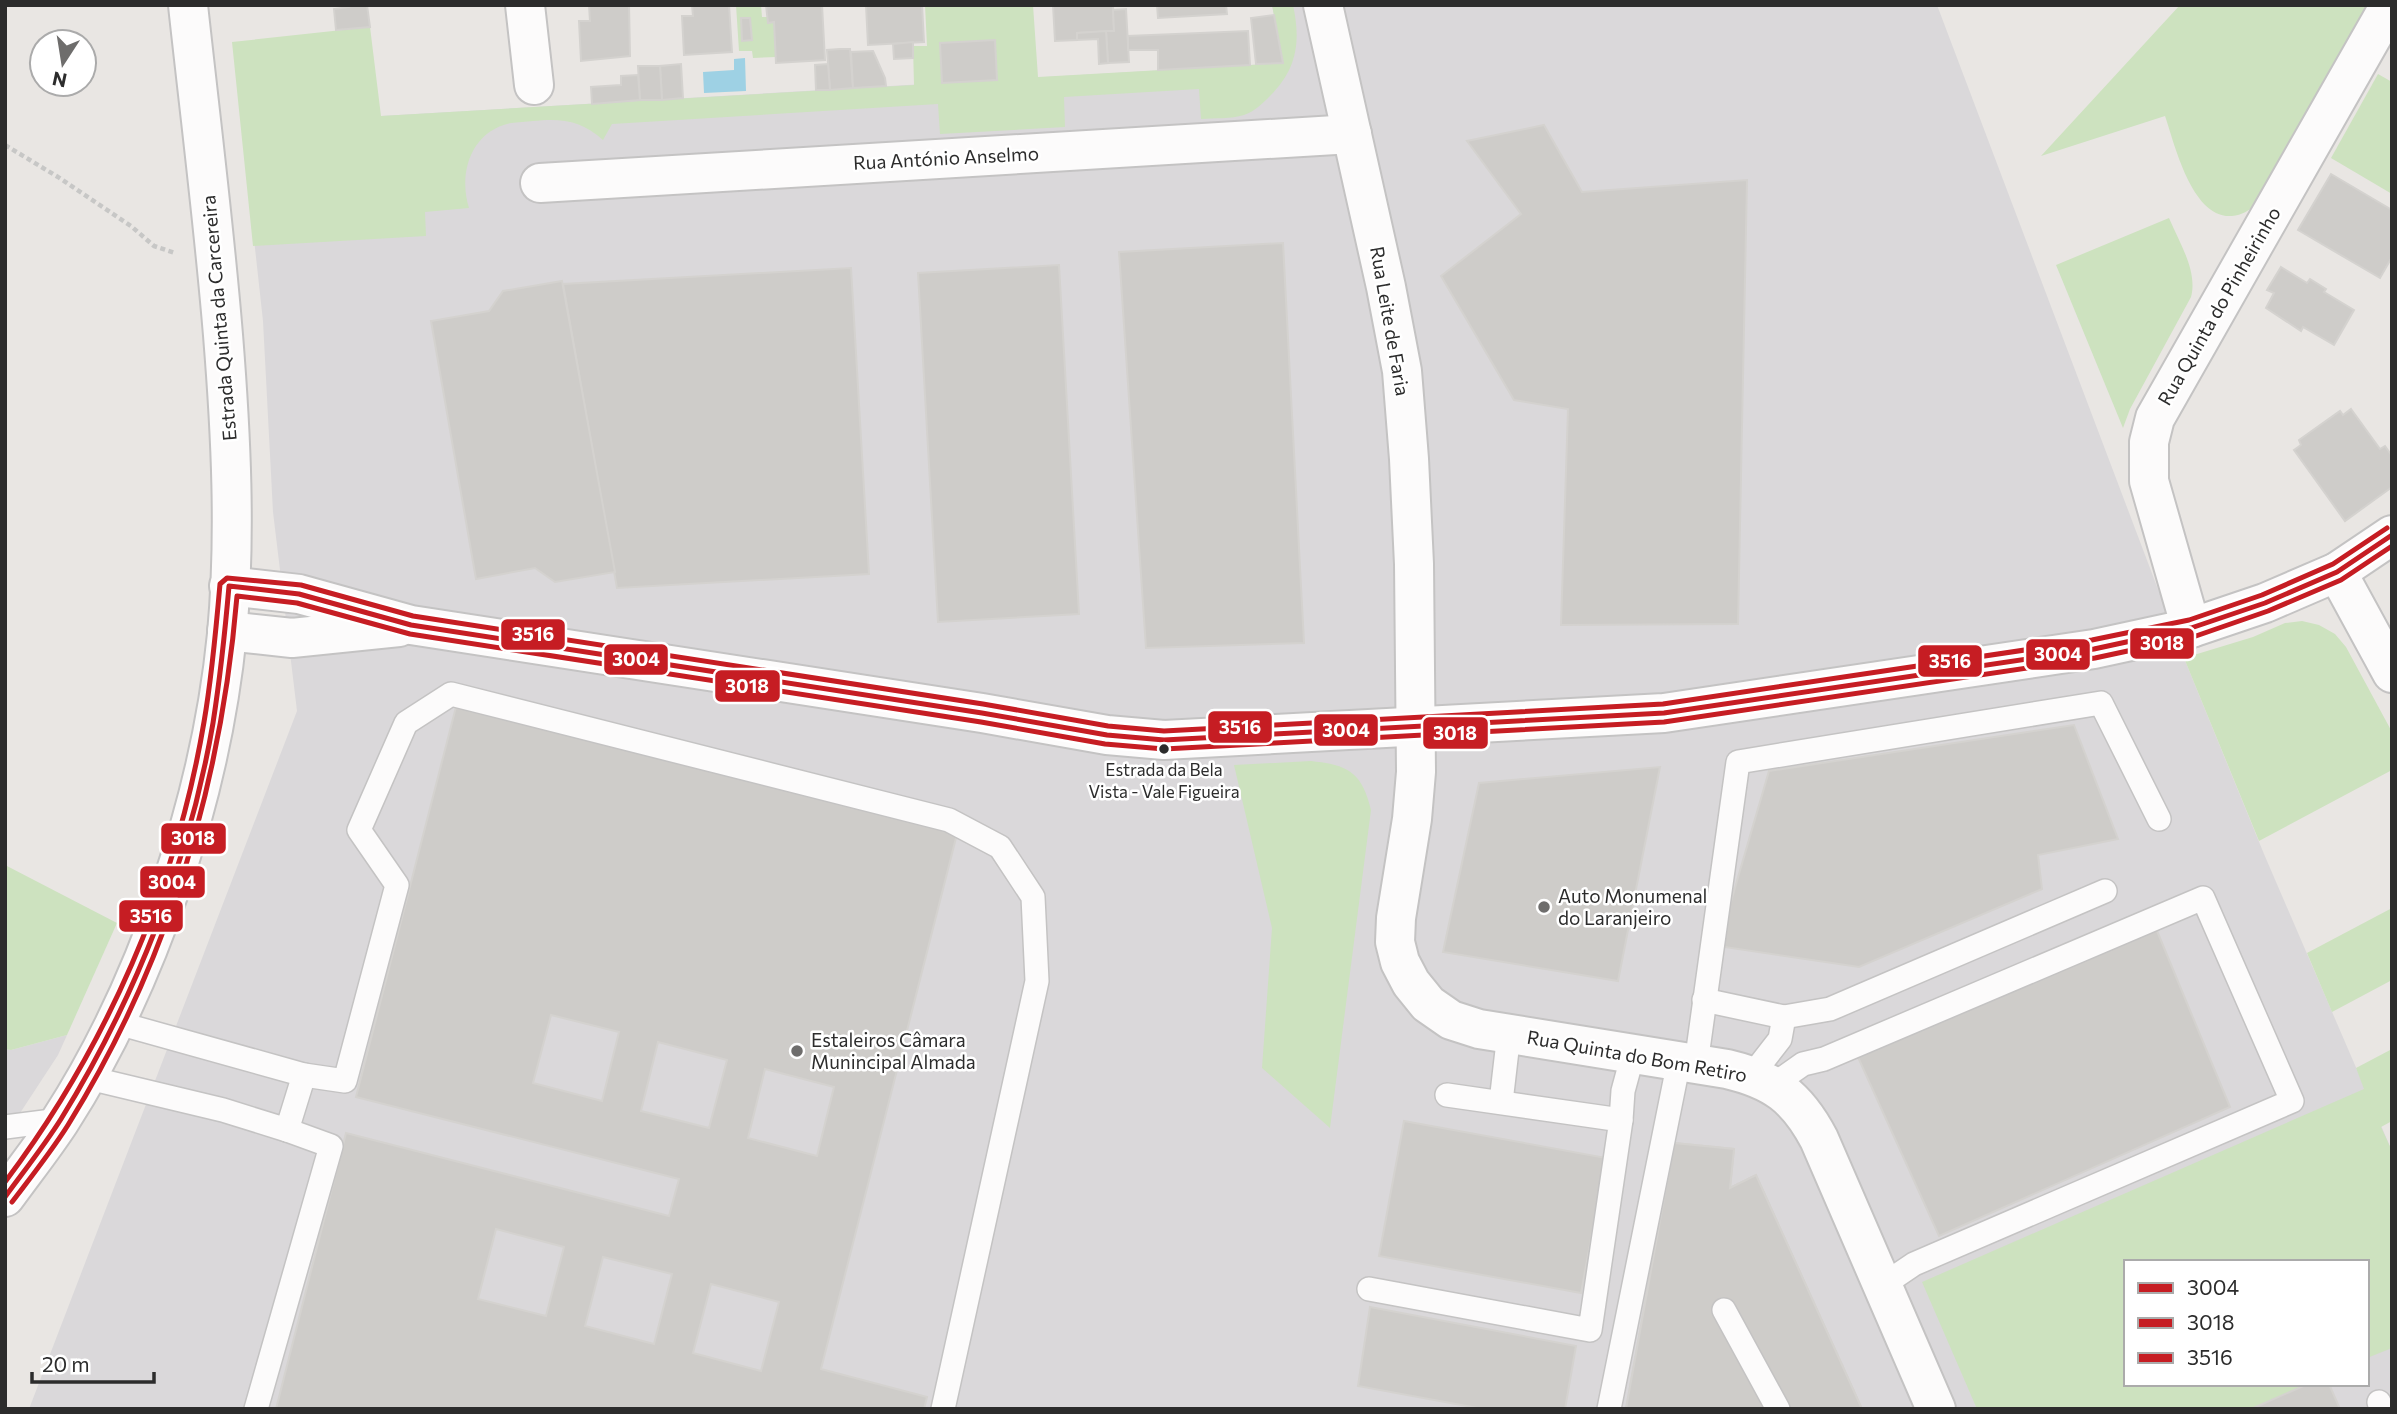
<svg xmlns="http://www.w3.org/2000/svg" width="2397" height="1414" font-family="Commissioner,sans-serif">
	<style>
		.industrial { fill: #dad8da; fill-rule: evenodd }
		.green { fill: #cde2bf }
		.water { fill: #9ed1e4 }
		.building { fill: #ceccc9; stroke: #d4d2cf; stroke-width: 2; fill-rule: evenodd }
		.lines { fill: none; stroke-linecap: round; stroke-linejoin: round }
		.lane-casing { stroke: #c4c3c3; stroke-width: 26 }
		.street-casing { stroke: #c4c3c3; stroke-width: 42 }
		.secondary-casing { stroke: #c4c3c3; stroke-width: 42 }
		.path { stroke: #c7c7c6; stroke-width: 4.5; stroke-dasharray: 5 3.5; stroke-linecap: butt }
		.lane { stroke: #fcfbfb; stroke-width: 23 }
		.street { stroke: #fcfbfb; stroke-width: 38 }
		.secondary { stroke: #fcfbfb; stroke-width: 38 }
		.bus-1-casing { stroke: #fff; stroke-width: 10 }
		.bus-2-casing { stroke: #fff; stroke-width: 10 }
		.bus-3-casing { stroke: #fff; stroke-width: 10 }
		.bus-1 { stroke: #c61d23; stroke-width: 5 }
		.bus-2 { stroke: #c61d23; stroke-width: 5 }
		.bus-3 { stroke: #c61d23; stroke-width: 5 }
		.bus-dot { fill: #2c2c2c; stroke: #fff; stroke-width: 2.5 }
		.poi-dot { fill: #6e6d6c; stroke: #fff; stroke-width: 2.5 }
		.labels { text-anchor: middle; stroke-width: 5; stroke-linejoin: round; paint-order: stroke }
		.bus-label { font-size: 17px; fill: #2c2c2c; stroke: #fff }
		.street-label { font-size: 19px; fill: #2c2c2c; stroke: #fff }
		.poi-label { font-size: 19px; fill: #2c2c2c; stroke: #fff; text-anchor: start }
		.line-badge { stroke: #fff; stroke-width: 2.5 }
		.badge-label { font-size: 19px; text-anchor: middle; font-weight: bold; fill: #fff }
	</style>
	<rect width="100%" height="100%" fill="#e9e6e3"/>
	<g class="industrial">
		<path d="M1272,5H1937L2184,658L2264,854L2392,1151V1409H29L297,711L273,512L263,321L242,130L381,116L1283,63ZM2126,1262H2367V1384H2126Z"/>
		<path d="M67,1035L58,1055L5,1136V1049L11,1050Z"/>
	</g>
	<g class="green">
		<path d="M736,5H761L762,17H767L768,23L774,22L776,57L753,58L752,51H739Z"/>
		<path d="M925,5H1033L1038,77L1283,63L1272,5H1293C1301,42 1297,69 1270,96C1263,103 1254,112 1244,115C1231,119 1215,118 1201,119L1199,89L1064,97L1065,127L940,134L938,104L612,124L603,140C581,120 561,118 533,121C526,122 518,122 511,123C471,131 458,173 469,208L425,212L426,236L253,246L232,42L370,27L381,116L914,85L913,46H927Z"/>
		<path d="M2180,5H2369L2256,204C2249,211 2242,215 2232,216C2192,219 2175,145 2165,116L2041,156Z"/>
		<path d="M2378,74L2392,82V194L2331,158Z"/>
		<path d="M2169,218C2179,242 2198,271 2191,297L2130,409L2123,428L2056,265Z"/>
		<path d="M2302,621L2319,625L2335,634L2346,647L2392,732V770L2259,841L2184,658L2253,637L2285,623Z"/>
		<path d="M1311,761C1348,765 1362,772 1371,810L1330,1128L1262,1068L1272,928L1234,765Z"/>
		<path d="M5,865L117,923L67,1035L11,1050L5,1049Z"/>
		<path d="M2392,908V980L2332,1012L2307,953Z"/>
		<path d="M2392,1049V1121L2381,1127L2392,1151V1348L2367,1358V1262H2126V1384H2308L2251,1409H1977L1922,1282L2364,1089L2356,1068Z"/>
	</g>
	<path class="water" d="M745,58L746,91L704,93L703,72L734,70V59Z"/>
	<g class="building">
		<path d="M348,5H367L370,27L336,30L334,9L349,7Z"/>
		<path d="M589,5H629L630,56L581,61L579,21H590Z"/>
		<path d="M692,5H729L732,52L684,55L682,16H693Z"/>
		<path d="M766,5H822L825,60L776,63L774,22L768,23Z"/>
		<path d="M866,5H922L924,42L868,45Z"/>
		<path d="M1053,5H1113L1114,31L1077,33V40L1055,41Z"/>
		<path d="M1157,5H1226L1227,14L1158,18Z"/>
		<path d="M1126,9L1129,62L1108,63L1106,31H1114L1113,10Z"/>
		<path d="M1274,15L1283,63L1256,64L1251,18Z"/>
		<path d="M741,18H750L752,40L742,41Z"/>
		<path d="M1106,31L1108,63L1099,64L1098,39L1077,40V33Z"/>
		<path d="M1248,31L1250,65L1158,70V50H1128V36Z"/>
		<path d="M995,40L997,80L942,83L940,43Z"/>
		<path d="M913,42V58L894,59L893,44Z"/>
		<path d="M840,49H850L853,88L830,90L827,50Z"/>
		<path d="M873,51L885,78L886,86L853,88L851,52Z"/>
		<path d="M681,64L683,98L662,100L660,66Z"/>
		<path d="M828,64L830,90H816L815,65Z"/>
		<path d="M638,66H660L662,100H640Z"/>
		<path d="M638,75L640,100L592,104L591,87L621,85V76Z"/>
		<path d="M1544,125L1582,192L1747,180L1738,624L1561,625L1568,409L1514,400L1441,276L1521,214L1467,141Z"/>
		<path d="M2331,174L2392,210V257L2380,278L2298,230Z"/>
		<path d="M1283,243L1304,643L1146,648L1119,252Z"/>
		<path d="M1059,265L1079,614L938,622L918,273Z"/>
		<path d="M2281,267L2307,283L2310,279L2326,289L2324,292L2354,310L2334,345L2303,327L2301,331L2266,308L2274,293L2267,290Z"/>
		<path d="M851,268L869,574L617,588L563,284Z"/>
		<path d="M562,281L615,572L555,582L535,568L476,579L431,321L489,311L503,291Z"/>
		<path d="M2351,409L2380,449L2385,446L2392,456V487L2345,521L2294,450L2301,445L2299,440L2340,411L2343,415Z"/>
		<path d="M457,703L958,830L821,1369L927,1397L924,1409H276L346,1133L669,1216L679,1179L356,1097ZM551,1015L619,1032L602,1101L533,1083ZM658,1042L727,1060L709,1128L641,1111ZM765,1069L834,1087L817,1156L748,1138ZM496,1229L564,1247L546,1316L478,1299ZM603,1257L672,1274L654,1344L585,1326ZM711,1284L779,1302L761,1371L693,1353Z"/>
		<path d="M2074,725L2118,839L2038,855L2042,889L1859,967L1718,946L1769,771Z"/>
		<path d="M1660,767L1618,981L1443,952L1479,783Z"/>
		<path d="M2155,926L2230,1107L1939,1236L1857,1055Z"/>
		<path d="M1404,1121L1606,1158L1581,1293L1379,1256Z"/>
		<path d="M1674,1143L1734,1149L1730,1188L1756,1175L1862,1409H1786L1719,1247L1695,1401L1733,1409H1626Z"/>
		<path d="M1674,1143L1734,1149L1730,1188L1756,1175L1862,1409H1626Z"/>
		<path d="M1370,1307L1576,1346L1565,1409H1483L1358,1386Z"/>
		<path d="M2308,1384H2329L2340,1409H2251Z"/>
	</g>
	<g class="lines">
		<defs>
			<g id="lane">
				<path d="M1704,1000L1784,1017L1830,1009L2105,891"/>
				<path d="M114,1022L304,1075L345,1081L397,885L359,830L406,723L451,694L949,820L1000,847L1033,897L1037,981L943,1409"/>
				<path d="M1696,1064L1738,762L2101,703L2159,819"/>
				<path d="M1752,1075L1780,1039L1784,1017"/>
				<path d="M85,1077L223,1110L287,1130L304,1075"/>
				<path d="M1773,1085L1803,1064L1824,1059L2203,898L2292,1101L1914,1264L1883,1285"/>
				<path d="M1501,1102L1509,1033"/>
				<path d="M1621,1120L1623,1091L1633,1054"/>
				<path d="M5,1127L60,1120"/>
				<path d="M1369,1289L1590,1330L1621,1120L1447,1095"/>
				<path d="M1724,1310L1778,1409"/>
				<path d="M2379,1402L2381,1409"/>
				<path d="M256,1409L331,1146L287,1130"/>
				<path d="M1609,1409L1679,1061"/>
			</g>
			<g id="street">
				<path d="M525,5L534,85"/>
				<path d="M1323,5L1386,287L1402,371L1409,459L1414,564L1416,772L1412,819L1396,918L1395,942L1400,962L1411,983L1428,1004L1451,1020L1479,1029L1727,1069C1774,1080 1797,1097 1819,1139L1936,1409"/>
				<path d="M540,183L1352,134"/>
				<path d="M2337,572L2392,673"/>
				<path d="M2191,628L2149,481V442L2155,418L2390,5"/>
			</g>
			<g id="secondary">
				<path d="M229,586L299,594L411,625L982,713L1107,735L1164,740L1664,713L2094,649L2191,628L2265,603L2337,572L2392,535"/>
				<path d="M227,631L292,638L399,627"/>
				<path d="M5,1197C23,1172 43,1147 60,1121C149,983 211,796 227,634C236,535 231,434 223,335C214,225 200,115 188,5"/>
			</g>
		</defs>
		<use href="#lane" class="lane-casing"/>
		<use href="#street" class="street-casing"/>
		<use href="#secondary" class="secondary-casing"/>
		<path class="path" d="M5,145L58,177L131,226L154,246L175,253"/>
		<use href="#lane" class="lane"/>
		<use href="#street" class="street"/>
		<use href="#secondary" class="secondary"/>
		<defs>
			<path id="bus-1" d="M5,1197C24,1171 44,1146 61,1119C135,999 189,863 213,723C220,678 225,632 229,586L299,594L411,625L982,713L1107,735L1164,740L1664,713L2094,649L2191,628L2265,603L2337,572L2392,535"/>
			<path id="bus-2" d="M12,1202C31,1177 51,1152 68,1125C169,962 221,786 237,596L297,603L410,634L981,722L1105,744L1164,749L1664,722L2095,658L2193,637L2268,611L2341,580L2392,546"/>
			<path id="bus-3" d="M5,1182C106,1048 176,888 204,722C212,676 216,630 220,584L227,578L301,585L413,616L983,704L1108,726L1164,731L1663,704L2092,640L2189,620L2262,595L2333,564L2387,528"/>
		</defs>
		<use href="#bus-1" class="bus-1-casing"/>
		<use href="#bus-2" class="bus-2-casing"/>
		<use href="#bus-3" class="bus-3-casing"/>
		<use href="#bus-1" class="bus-1"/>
		<use href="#bus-2" class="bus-2"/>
		<use href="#bus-3" class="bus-3"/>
	</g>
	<circle class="bus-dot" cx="1164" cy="749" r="6"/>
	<g class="poi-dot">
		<circle cx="1544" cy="907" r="7"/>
		<circle cx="797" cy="1051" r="7"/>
	</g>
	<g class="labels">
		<g class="bus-label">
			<text x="1164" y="776">Estrada da Bela<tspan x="1164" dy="22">Vista - Vale Figueira</tspan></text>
		</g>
		<g class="street-label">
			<text transform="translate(946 158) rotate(-3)" y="7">Rua António Anselmo</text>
			<text transform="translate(2219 306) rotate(-60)" y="7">Rua Quinta do Pinheirinho</text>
			<text transform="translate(219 318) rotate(-95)" y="7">Estrada Quinta da Carcereira</text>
			<text transform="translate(1390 321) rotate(80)" y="7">Rua Leite de Faria</text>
			<text transform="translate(1637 1056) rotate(10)" y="7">Rua Quinta do Bom Retiro</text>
		</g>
		<g class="poi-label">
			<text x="1558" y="903">Auto Monumenal<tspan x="1558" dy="22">do Laranjeiro</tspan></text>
			<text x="811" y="1047">Estaleiros Câmara<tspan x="811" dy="22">Munincipal Almada</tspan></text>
		</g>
	</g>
	<g class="line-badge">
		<rect x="500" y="618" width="66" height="33" rx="7" fill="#c61d23"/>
		<rect x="2129" y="627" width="66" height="33" rx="7" fill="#c61d23"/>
		<rect x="2025" y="638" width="66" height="33" rx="7" fill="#c61d23"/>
		<rect x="603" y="643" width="66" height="33" rx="7" fill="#c61d23"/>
		<rect x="1917" y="644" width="66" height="34" rx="7" fill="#c61d23"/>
		<rect x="714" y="669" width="67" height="34" rx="7" fill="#c61d23"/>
		<rect x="1207" y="710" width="66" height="34" rx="7" fill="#c61d23"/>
		<rect x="1313" y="713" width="66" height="34" rx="7" fill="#c61d23"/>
		<rect x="1422" y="716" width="67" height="34" rx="7" fill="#c61d23"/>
		<rect x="160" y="822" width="67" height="33" rx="7" fill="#c61d23"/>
		<rect x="139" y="865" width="67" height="34" rx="7" fill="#c61d23"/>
		<rect x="118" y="899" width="66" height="34" rx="7" fill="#c61d23"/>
	</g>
	<g class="badge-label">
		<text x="533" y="641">3516</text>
		<text x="2162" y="650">3018</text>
		<text x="2058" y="661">3004</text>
		<text x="636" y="666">3004</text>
		<text x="1950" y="668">3516</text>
		<text x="747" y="693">3018</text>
		<text x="1240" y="734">3516</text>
		<text x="1346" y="737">3004</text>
		<text x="1455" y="740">3018</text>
		<text x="193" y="845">3018</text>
		<text x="172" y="889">3004</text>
		<text x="151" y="923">3516</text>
	</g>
	<rect width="2397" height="1414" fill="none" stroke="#2c2c2c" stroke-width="14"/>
	<rect x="2124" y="1260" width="245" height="126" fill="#ffffff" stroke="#ababab" stroke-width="2"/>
	<rect x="2138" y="1283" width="35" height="10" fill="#c61d23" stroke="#ababab" stroke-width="2"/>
	<text x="2187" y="1295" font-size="21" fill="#2c2c2c">3004</text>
	<rect x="2138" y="1318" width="35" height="10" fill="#c61d23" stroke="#ababab" stroke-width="2"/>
	<text x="2187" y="1330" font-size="21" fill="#2c2c2c">3018</text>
	<rect x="2138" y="1353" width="35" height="10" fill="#c61d23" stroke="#ababab" stroke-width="2"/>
	<text x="2187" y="1365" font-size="21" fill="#2c2c2c">3516</text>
	<g transform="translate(63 63) rotate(192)"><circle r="33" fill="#ffffff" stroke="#ababab" stroke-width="2"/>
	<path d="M0-5L12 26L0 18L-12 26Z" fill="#6e6d6c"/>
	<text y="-10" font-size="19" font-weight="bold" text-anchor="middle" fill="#2c2c2c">N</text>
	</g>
	<path d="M32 1372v10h122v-10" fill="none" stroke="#2c2c2c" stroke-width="3.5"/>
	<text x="42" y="1372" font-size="21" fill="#2c2c2c" stroke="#ffffff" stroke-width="5" paint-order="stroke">20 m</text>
</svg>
